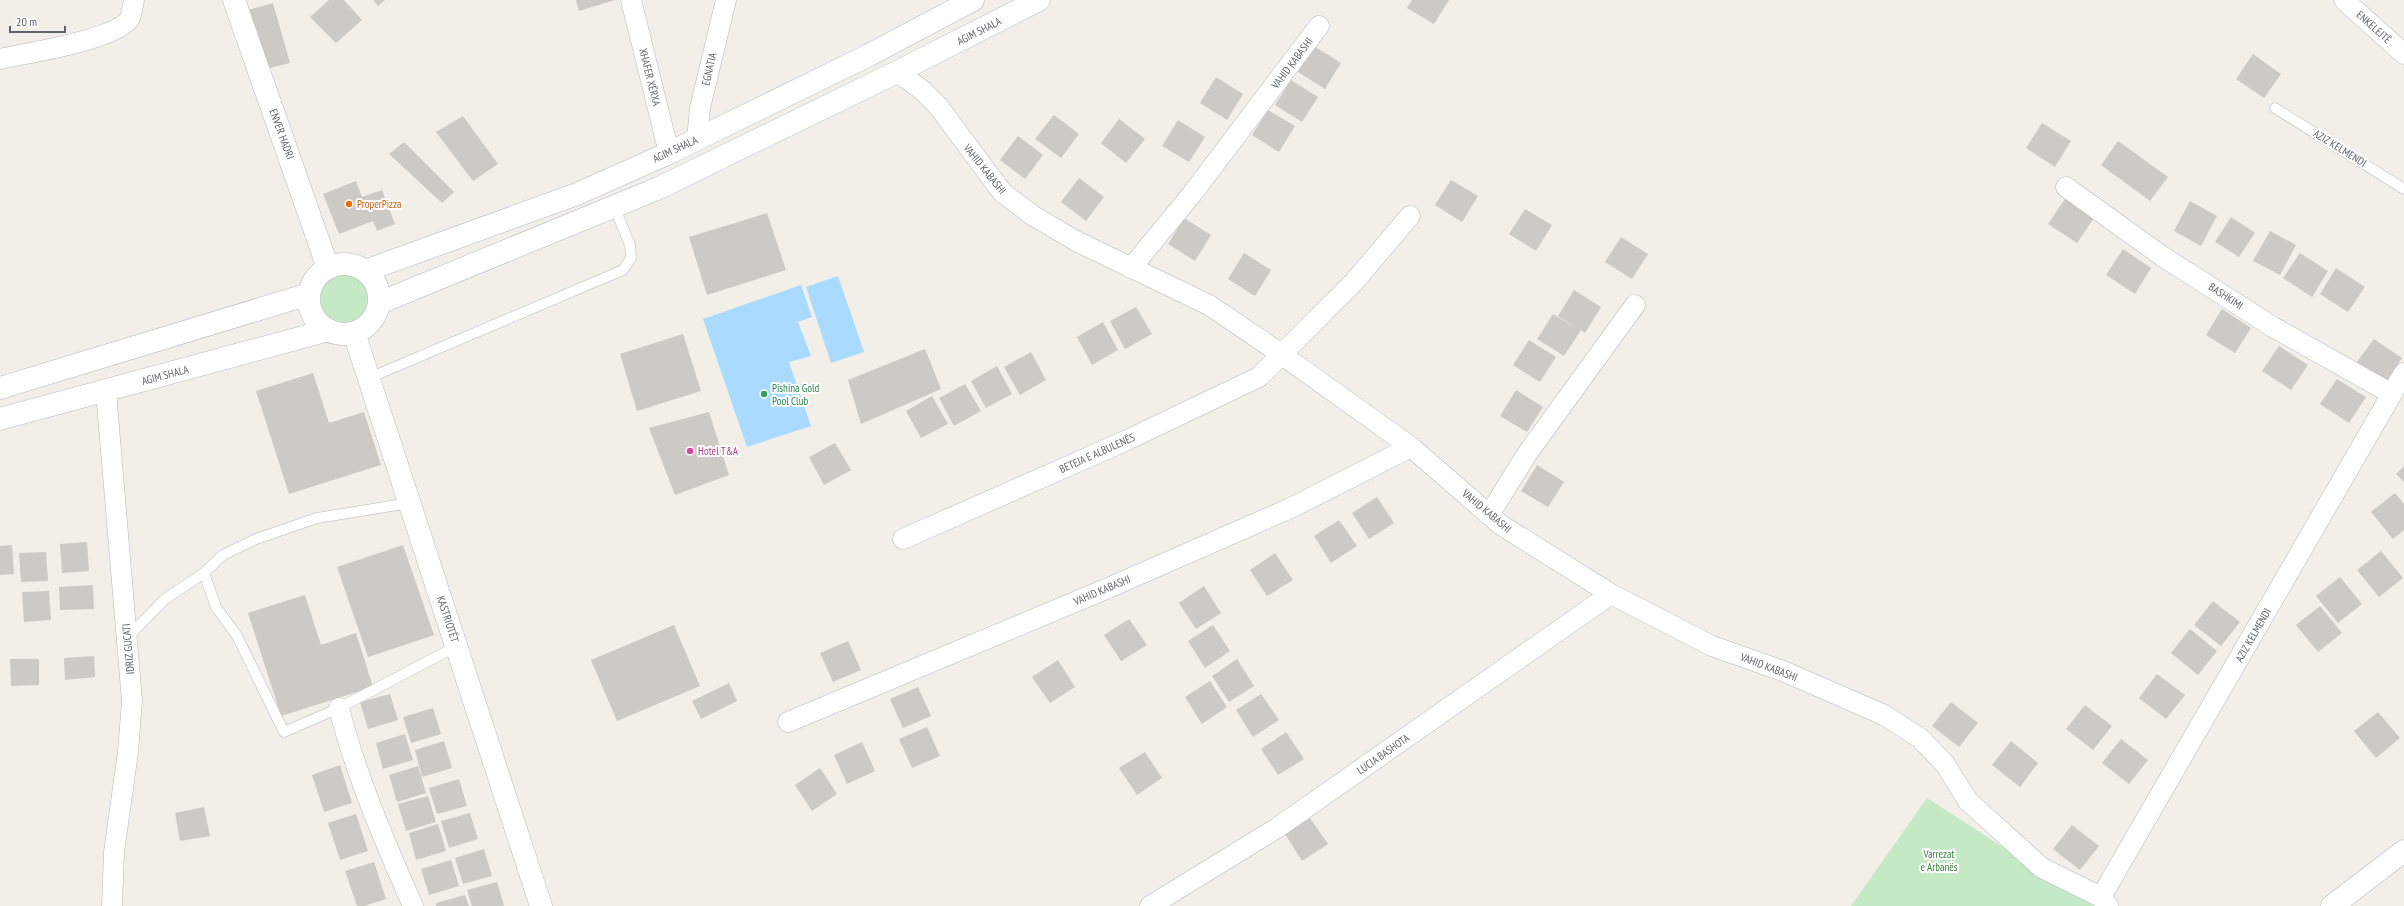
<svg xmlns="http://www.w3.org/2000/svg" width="2404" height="906" font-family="'PT Sans Narrow',sans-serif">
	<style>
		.green { fill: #c5e8c5 }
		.water { fill: #aadaff }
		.building { fill: #cccac5 }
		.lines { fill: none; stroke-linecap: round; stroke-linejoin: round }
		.service-casing { stroke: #b5b8bc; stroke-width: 11 }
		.minor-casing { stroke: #b5b8bc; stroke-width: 21 }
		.tertiary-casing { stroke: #b5b8bc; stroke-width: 23 }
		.secondary-casing { stroke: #b6babf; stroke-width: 23 }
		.service { stroke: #fff; stroke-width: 10 }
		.minor { stroke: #fff; stroke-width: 20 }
		.tertiary { stroke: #fff; stroke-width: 22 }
		.secondary { stroke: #fff; stroke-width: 22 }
		.food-dot { fill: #e8710a; stroke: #fff; stroke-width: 1.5 }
		.leisure-dot { fill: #2e9e5b; stroke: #fff; stroke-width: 1.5 }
		.hotel-dot { fill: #d1479c; stroke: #fff; stroke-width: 1.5 }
		.labels { text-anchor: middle; stroke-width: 4; stroke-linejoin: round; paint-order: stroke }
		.street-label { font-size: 11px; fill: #5f6368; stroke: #fff }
		.food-label { font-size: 11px; fill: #c56008; stroke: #fff; text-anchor: start }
		.leisure-label { font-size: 11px; fill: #27864d; stroke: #fff; text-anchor: start }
		.hotel-label { font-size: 11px; fill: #b23c85; stroke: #fff; text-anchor: start }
		.park-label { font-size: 11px; fill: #348238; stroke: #fff }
	</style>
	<rect width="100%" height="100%" fill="#f1efe8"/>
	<g class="green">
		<circle cx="345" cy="300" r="25"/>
		<path d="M1927,798L2094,906H1851Z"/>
	</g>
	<g class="water">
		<path d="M838,276L864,352L831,363L806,287Z"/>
		<path d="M801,285L812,317L798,322L811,356L789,362L811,426L747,447L703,319Z"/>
	</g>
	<g class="building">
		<path d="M329,0H344L362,20L336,43L310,17Z"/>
		<path d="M373,0H385L378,6Z"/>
		<path d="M576,0H615L579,11Z"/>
		<path d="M1412,0H1449L1434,24L1407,8Z"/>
		<path d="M273,3L290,63L262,70L245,11Z"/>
		<path d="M1314,46L1341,63L1325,89L1298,72Z"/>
		<path d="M2253,54L2281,74L2264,98L2236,79Z"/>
		<path d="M1216,77L1243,94L1227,120L1200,103Z"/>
		<path d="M1291,80L1318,97L1302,122L1275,105Z"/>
		<path d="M1268,110L1295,126L1279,152L1252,135Z"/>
		<path d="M1054,115L1079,134L1061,158L1035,139Z"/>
		<path d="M463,116L498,164L473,181L436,132Z"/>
		<path d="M1119,119L1145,139L1126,163L1101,143Z"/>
		<path d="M1178,120L1205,137L1189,162L1162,146Z"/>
		<path d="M2042,123L2071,141L2055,167L2026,148Z"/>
		<path d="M1018,136L1043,155L1025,179L1000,160Z"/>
		<path d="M2118,141L2168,177L2150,201L2101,165Z"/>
		<path d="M404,142L454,192L442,203L389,154Z"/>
		<path d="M1079,178L1104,197L1086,221L1061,202Z"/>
		<path d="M1451,180L1478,196L1462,222L1435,205Z"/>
		<path d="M356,181L362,197L382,190L395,224L377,231L373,221L339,234L323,194Z"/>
		<path d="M2065,199L2094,218L2077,243L2048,224Z"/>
		<path d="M2190,201L2217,216L2201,246L2174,231Z"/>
		<path d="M1525,209L1552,225L1536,251L1509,234Z"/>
		<path d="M767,213L786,270L707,295L689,237Z"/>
		<path d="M2231,217L2255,233L2239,257L2215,242Z"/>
		<path d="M1184,218L1211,235L1195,261L1168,244Z"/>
		<path d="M2270,231L2296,245L2280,275L2253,261Z"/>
		<path d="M1621,237L1648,254L1632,279L1605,262Z"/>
		<path d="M2123,249L2151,268L2135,294L2106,275Z"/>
		<path d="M1244,253L1271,270L1255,296L1228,279Z"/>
		<path d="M2300,253L2328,271L2312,297L2283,278Z"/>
		<path d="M2336,268L2365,287L2348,312L2320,294Z"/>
		<path d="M1574,290L1601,307L1585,333L1581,330L1564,356L1537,339L1553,314L1578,329L1558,316Z"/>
		<path d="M1136,307L1152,334L1125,349L1110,321Z"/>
		<path d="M2222,309L2251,328L2235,353L2206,335Z"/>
		<path d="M1103,322L1118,350L1092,365L1077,337Z"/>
		<path d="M683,334L701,391L637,411L620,354Z"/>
		<path d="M2374,339L2402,358L2385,383L2356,363Z"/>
		<path d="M1529,340L1556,357L1540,382L1513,365Z"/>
		<path d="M2279,346L2308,365L2291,390L2262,371Z"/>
		<path d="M925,349L941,389L861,424L848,380Z"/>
		<path d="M1031,352L1046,380L1020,395L1004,367Z"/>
		<path d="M997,366L1012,394L986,408L971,381Z"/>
		<path d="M313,373L329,423L364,412L381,465L289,494L256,391Z"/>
		<path d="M2337,379L2366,397L2349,423L2320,404Z"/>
		<path d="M965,384L981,411L954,426L939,398Z"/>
		<path d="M1516,390L1543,407L1527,432L1500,416Z"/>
		<path d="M932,396L948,424L921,438L906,411Z"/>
		<path d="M709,412L729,475L675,495L649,428Z"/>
		<path d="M835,443L851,470L824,485L809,457Z"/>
		<path d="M1537,465L1564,482L1548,507L1521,491Z"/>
		<path d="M2404,466V482L2396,474Z"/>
		<path d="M2395,493L2404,504V530L2393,539L2371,512Z"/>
		<path d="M1377,497L1394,523L1369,539L1352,513Z"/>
		<path d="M1339,520L1357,546L1331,563L1314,536Z"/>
		<path d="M87,542L89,571L62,573L60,544Z"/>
		<path d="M12,545L14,574L0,575V546Z"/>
		<path d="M403,545L434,635L368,657L337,567Z"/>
		<path d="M2381,551L2403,578L2379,597L2357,570Z"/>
		<path d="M46,552L48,581L21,582L19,553Z"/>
		<path d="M1275,553L1293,580L1267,596L1250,570Z"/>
		<path d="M2340,577L2362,604L2338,623L2316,596Z"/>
		<path d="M93,585L94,609L60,610L59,587Z"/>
		<path d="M1204,586L1221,613L1196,629L1179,603Z"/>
		<path d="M49,591L51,620L24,622L22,592Z"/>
		<path d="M305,595L321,645L356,633L373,687L281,716L248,613Z"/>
		<path d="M2213,601L2240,622L2221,646L2194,625Z"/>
		<path d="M2320,606L2342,633L2318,652L2296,625Z"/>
		<path d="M1129,619L1147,645L1121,661L1104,635Z"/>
		<path d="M674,625L700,686L617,721L591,660Z"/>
		<path d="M1213,625L1230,651L1205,668L1188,641Z"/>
		<path d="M2190,629L2217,651L2198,675L2171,653Z"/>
		<path d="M848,641L861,670L833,682L820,653Z"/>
		<path d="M94,656L95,677L65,680L64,658Z"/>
		<path d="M10,659H39V685L11,686Z"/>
		<path d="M1237,659L1254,686L1229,702L1212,676Z"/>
		<path d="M1058,660L1075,687L1050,703L1032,677Z"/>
		<path d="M2157,674L2185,695L2166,719L2139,698Z"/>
		<path d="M1210,681L1227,707L1202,724L1185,697Z"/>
		<path d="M729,683L737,701L701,719L692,701Z"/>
		<path d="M918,687L931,716L903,728L890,699Z"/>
		<path d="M390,694L398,720L368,729L360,702Z"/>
		<path d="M1261,694L1279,720L1253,737L1236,710Z"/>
		<path d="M1951,702L1978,723L1959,747L1932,726Z"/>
		<path d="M2085,705L2112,726L2093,750L2066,729Z"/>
		<path d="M433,708L441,734L411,743L403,717Z"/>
		<path d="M2378,712L2400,738L2376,758L2354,731Z"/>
		<path d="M927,727L940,756L912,768L899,739Z"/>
		<path d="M1286,732L1304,759L1278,775L1261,749Z"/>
		<path d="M405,734L413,760L383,769L376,743Z"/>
		<path d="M2121,739L2148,760L2129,784L2102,763Z"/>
		<path d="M444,741L452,768L422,777L415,750Z"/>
		<path d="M2011,741L2038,763L2020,787L1992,765Z"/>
		<path d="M862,742L875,771L847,784L834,755Z"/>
		<path d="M1145,752L1162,778L1137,795L1119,768Z"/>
		<path d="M340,765L352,803L324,812L312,775Z"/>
		<path d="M418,766L426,793L397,802L389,775Z"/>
		<path d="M820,768L837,794L812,811L795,785Z"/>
		<path d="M459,779L467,806L437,814L429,788Z"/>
		<path d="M428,796L436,822L406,831L398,804Z"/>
		<path d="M204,807L210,836L180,841L175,813Z"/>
		<path d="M470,813L478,839L449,848L441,821Z"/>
		<path d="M356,814L368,851L340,860L328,823Z"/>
		<path d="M1310,818L1328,844L1302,861L1285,834Z"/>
		<path d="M438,824L446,851L416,860L409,833Z"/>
		<path d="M2072,825L2099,846L2080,870L2053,849Z"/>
		<path d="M484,849L492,876L463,884L455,858Z"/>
		<path d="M451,860L459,886L429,895L421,869Z"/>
		<path d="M374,862L386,899L364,906H357L345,871Z"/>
		<path d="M497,882L504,906H472L467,890Z"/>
		<path d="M465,895L469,906H436V903Z"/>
	</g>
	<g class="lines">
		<defs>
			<g id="service">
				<path d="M2275,108L2404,189"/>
				<path d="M369,378L623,270L631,258L630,245L614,206"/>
				<path d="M204,573L216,607L237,636L284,732L339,708L457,646"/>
				<path d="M127,638L165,599L204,573L223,555L256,539L317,518L410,503"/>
			</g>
			<g id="minor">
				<path d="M631,0L669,153"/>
				<path d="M2344,0L2404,54"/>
				<path d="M0,59C26,53 117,40 130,18C132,13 133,5 134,0"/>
				<path d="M897,72L922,90L938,106L1002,192L1032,215L1076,241L1209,305L1271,347L1411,447L1501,525L1611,594L1712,646L1783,671L1884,715L1920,738L1945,764L1968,801L2042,868L2101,897L2108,906"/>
				<path d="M697,140L700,108L726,0"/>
				<path d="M2066,187L2162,256L2273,327L2392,394"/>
				<path d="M1131,268L1192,194L1319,26"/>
				<path d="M106,391L132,701L128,752L114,852L112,906"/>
				<path d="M1489,515L1527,454L1635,305"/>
				<path d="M903,539L1125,441L1259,377L1354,282L1410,216"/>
				<path d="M339,708C355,773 386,845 413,906"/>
				<path d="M788,722L1106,589L1293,507L1411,447"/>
				<path d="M2101,897L2404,373"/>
				<path d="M1150,906L1277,828L1611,594"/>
			</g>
			<g id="tertiary">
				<path d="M234,0L328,268"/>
				<path d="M354,333L541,906"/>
				<path d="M2332,906L2404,851"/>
			</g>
			<g id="secondary">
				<circle cx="344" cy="299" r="35"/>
				<path d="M365,271L577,194L669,153L869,55L973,0"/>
				<path d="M379,303L659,188L897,72L1039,0"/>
				<path d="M0,388L309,294"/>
				<path d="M0,419L329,330"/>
			</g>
		</defs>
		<use href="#service" class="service-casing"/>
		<use href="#minor" class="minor-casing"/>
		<use href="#tertiary" class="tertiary-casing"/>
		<use href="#secondary" class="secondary-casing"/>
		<use href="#service" class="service"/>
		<use href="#minor" class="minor"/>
		<use href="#tertiary" class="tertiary"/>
		<use href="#secondary" class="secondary"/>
	</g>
	<circle class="food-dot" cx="349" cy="204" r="4"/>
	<circle class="leisure-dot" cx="764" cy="394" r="4"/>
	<circle class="hotel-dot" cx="690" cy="451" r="4"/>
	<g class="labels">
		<g class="street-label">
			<text transform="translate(2374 27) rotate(42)" y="4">ENKELEJTË</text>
			<text transform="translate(979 31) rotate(-27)" y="4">AGIM SHALA</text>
			<text transform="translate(1292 63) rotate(-53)" y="4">VAHID KABASHI</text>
			<text transform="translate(709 69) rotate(-77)" y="4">EGNATIA</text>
			<text transform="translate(650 77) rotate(76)" y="4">XHAFER XËRXA</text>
			<text transform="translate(282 134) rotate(70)" y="4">ENVER HADRI</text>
			<text transform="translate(2340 148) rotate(32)" y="4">AZIZ KELMENDI</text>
			<text transform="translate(675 149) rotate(-25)" y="4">AGIM SHALA</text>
			<text transform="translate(985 169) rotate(51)" y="4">VAHID KABASHI</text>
			<text transform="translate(2226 296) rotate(33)" y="4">BASHKIMI</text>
			<text transform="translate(165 375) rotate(-15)" y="4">AGIM SHALA</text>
			<text transform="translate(1097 453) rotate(-24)" y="4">BETEJA E ALBULENËS</text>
			<text transform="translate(1487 511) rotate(40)" y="4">VAHID KABASHI</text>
			<text transform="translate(1102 590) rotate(-23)" y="4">VAHID KABASHI</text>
			<text transform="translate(448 619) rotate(72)" y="4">KASTRIOTËT</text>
			<text transform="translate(2253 635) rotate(-60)" y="4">AZIZ KELMENDI</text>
			<text transform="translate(128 649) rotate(-95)" y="4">IDRIZ GUCATI</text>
			<text transform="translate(1769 667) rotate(21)" y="4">VAHID KABASHI</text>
			<text transform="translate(1383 754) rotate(-35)" y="4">LUCIA BASHOTA</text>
		</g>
		<g class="food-label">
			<text x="357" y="208">ProperPizza</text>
		</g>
		<g class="leisure-label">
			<text x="772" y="392">Pishina Gold<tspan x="772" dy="13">Pool Club</tspan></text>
		</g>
		<g class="hotel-label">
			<text x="698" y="455">Hotel T&amp;A</text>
		</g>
		<g class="park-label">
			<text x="1939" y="858">Varrezat<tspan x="1939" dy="13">e Arbanës</tspan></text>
		</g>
	</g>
	<path d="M10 26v6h55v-6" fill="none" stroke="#5f6368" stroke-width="2"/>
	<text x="16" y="26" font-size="12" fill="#5f6368" stroke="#ffffff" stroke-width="3" paint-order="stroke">20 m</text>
</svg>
